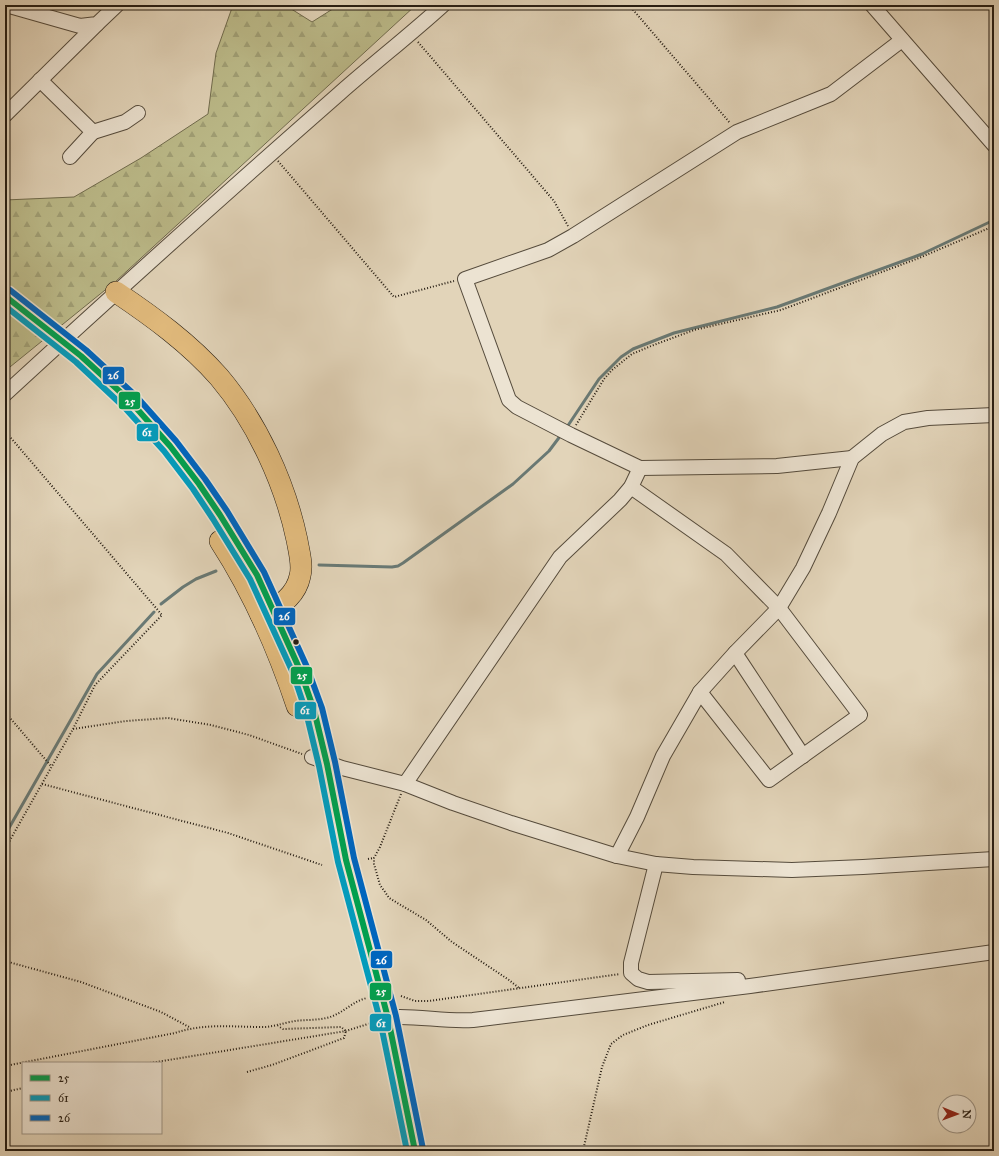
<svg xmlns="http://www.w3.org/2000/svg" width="999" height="1156" font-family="'IM FELL Great Primer',serif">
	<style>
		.forest { fill: url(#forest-firs); stroke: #716c4e }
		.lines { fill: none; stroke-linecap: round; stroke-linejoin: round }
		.stream { stroke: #697974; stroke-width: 3 }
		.minor-casing { stroke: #554b3c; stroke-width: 16 }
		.highway-casing { stroke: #261d13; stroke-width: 22 }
		.path { stroke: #261d13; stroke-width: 2; stroke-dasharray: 1 2; stroke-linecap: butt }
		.minor { stroke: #ece3d2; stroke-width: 14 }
		.highway { stroke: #e1ba7c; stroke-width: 21 }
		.highway-bridge-casing { stroke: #261d13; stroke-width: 22; stroke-linecap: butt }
		.highway-bridge { stroke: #e1ba7c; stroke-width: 21 }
		.bus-1-casing { stroke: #ece3d2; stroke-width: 9 }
		.bus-2-casing { stroke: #ece3d2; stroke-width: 9 }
		.bus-3-casing { stroke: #ece3d2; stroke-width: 9 }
		.bus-1 { stroke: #029f4e; stroke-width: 6 }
		.bus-2 { stroke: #049bbb; stroke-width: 6 }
		.bus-3 { stroke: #0065bd; stroke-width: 6 }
		.bus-dot { fill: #261d13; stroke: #ece3d2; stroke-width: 1.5 }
		.line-badge { stroke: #ece3d2; stroke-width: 1.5 }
		.badge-label { font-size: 11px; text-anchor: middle; font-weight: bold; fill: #fff }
	</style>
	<defs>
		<pattern id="forest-firs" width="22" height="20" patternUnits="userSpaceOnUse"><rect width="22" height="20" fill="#bcbb8a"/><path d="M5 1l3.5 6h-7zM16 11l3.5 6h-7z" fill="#a1a076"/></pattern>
	</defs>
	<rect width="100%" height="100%" fill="#e2d4b9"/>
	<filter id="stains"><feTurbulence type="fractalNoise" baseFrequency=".005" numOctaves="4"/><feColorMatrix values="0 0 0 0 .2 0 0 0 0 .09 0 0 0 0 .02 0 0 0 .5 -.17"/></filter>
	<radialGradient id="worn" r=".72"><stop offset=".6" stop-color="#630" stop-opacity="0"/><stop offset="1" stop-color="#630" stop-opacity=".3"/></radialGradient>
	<path class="forest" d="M233,5H285L312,22L339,5H416L115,282L5,371V200L74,197L141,158L208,114L216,53Z"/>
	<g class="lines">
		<g class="stream">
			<path d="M567,427L599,379L621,357L633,349L674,333L777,307L922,254L994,220"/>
			<path d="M319,565L392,567L398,566L403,563L513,484L549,451L561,435"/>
			<path d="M161,604L183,587L196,579L216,571"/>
			<path d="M5,835L97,674L154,612"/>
		</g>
		<defs>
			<g id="minor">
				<path d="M6,5L80,26L97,24L117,5"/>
				<path d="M872,5L994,145"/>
				<path d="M40,80L93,132L125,122L138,113"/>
				<path d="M5,115L97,24"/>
				<path d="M70,157L93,132"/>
				<path d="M5,394C115,293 227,192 340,93C374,63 410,35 443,5"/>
				<path d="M852,458L777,466L640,468L571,435L517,407L509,400L465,279L548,250L573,236L737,132L831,94L902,40"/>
				<path d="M631,487L726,554L779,608L860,715L769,780L700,692"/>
				<path d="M735,653L803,756"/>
				<path d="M312,757L342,768L405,784L453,803L511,823L617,856L656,864L693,867L792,870L863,867L994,859"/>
				<path d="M405,784L560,557L620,500L631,487L640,468"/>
				<path d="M617,856L637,817L663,756L700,692L735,653L779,608L803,568L829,513L852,458L882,434L904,422L928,418L994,415"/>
				<path d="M656,864L631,963V973L638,979L648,982L738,980"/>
				<path d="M395,1017C421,1016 447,1022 473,1020L750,986L994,952"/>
			</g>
			<g id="highway">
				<path d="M116,292C153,317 189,343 219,377C257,422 285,483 297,540C299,552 303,565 300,576C296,596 278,608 261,615"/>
				<path d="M81,356L130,401L170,446L199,484L220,515L257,575L300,670L314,710L327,764L346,860L388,1018L415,1151"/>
				<path d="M220,541C253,592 278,649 297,706"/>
			</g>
		</defs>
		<use href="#minor" class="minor-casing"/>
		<use href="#highway" class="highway-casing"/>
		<g class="path">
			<path d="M629,5L730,123"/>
			<path d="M418,42L554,201L568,226"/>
			<path d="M278,161L394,297L454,281"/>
			<path d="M576,425L604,379L612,370L632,354L651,346L694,330L781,310L919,258L994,226"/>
			<path d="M5,431L162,615L95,685L73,729"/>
			<path d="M5,712L51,766"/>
			<path d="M42,784L228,833L322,865"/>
			<path d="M401,794L380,847L374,858V864L380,885L385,892L389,898L426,920L452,942L509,980L519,988"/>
			<path d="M5,849L73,729L126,721L168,718L211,725L249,735L302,754"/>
			<path d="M368,859L374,858"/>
			<path d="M5,961L81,982L161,1012L189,1027"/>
			<path d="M401,996L415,1001H429L620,974"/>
			<path d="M150,1063L346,1031L374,1022"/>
			<path d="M5,1066L175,1033C204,1023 232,1027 263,1027C272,1027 280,1024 290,1022C302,1019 314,1021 326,1018C342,1015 352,1001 367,998"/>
			<path d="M247,1072L272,1065L344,1038L346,1031L341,1027L283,1029L278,1026"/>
			<path d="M5,1092L23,1088"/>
			<path d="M583,1151L602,1067L611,1044L623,1035L648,1025L725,1002"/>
		</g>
		<use href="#minor" class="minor"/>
		<use href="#highway" class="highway"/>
		<defs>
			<path id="highway-bridge" d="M5,296L81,356"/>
		</defs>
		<use href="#highway-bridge" class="highway-bridge-casing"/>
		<use href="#highway-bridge" class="highway-bridge"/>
		<defs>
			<path id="bus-1" d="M5,296L81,356L130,401L170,446L199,484L220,515L257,575L300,670L314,710L327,764L346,860L388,1018L415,1151"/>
			<path id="bus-2" d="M5,306L76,362L124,407L164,451L193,489L213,519L250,579L293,673L306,712L319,766L338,862L380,1020L407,1151"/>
			<path id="bus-3" d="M10,290L86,350L136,396L176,441L205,479L227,511L264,572L307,667L322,708L335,762L354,858L396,1016L423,1149"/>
		</defs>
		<use href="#bus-1" class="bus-1-casing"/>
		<use href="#bus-2" class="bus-2-casing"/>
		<use href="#bus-3" class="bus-3-casing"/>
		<use href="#bus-1" class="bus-1"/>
		<use href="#bus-2" class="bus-2"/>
		<use href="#bus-3" class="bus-3"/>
	</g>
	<circle class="bus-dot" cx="296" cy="642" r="3.5"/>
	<g class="line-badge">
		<rect x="102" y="366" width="23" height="19" rx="4" fill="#0065bd"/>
		<rect x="118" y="391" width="23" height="19" rx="4" fill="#029f4e"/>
		<rect x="136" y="423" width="23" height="19" rx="4" fill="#049bbb"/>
		<rect x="273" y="607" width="23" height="19" rx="4" fill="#0065bd"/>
		<rect x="290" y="666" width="23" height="19" rx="4" fill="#029f4e"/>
		<rect x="294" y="701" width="23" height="19" rx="4" fill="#049bbb"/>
		<rect x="370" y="950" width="23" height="19" rx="4" fill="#0065bd"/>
		<rect x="369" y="982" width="23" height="19" rx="4" fill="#029f4e"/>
		<rect x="369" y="1013" width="23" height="19" rx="4" fill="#049bbb"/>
	</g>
	<g class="badge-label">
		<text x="113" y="379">26</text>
		<text x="130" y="405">25</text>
		<text x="147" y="436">61</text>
		<text x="284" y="620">26</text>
		<text x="302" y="679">25</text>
		<text x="305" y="714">61</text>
		<text x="381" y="964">26</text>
		<text x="381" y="995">25</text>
		<text x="381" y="1027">61</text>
	</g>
	<rect width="999" height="1156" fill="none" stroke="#e2d4b9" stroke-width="20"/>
	<rect x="6" y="6" width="987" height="1144" fill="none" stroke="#261d13" stroke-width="2"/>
	<rect x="10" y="10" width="979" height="1136" fill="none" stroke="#261d13"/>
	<rect x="22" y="1062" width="140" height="72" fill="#ece3d2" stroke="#9d9486"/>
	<rect x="30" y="1075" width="20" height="6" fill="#029f4e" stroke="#9d9486"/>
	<text x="58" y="1082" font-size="12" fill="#261d13">25</text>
	<rect x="30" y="1095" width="20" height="6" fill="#049bbb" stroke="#9d9486"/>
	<text x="58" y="1102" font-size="12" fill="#261d13">61</text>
	<rect x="30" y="1115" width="20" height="6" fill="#0065bd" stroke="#9d9486"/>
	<text x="58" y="1122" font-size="12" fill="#261d13">26</text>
	<g transform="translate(957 1114) rotate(91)"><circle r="19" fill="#ece3d2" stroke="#9d9486"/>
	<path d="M0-3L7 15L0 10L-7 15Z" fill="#8f2418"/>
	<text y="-6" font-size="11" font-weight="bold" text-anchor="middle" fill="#261d13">N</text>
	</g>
	<rect width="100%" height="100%" filter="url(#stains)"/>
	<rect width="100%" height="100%" fill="url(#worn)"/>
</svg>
